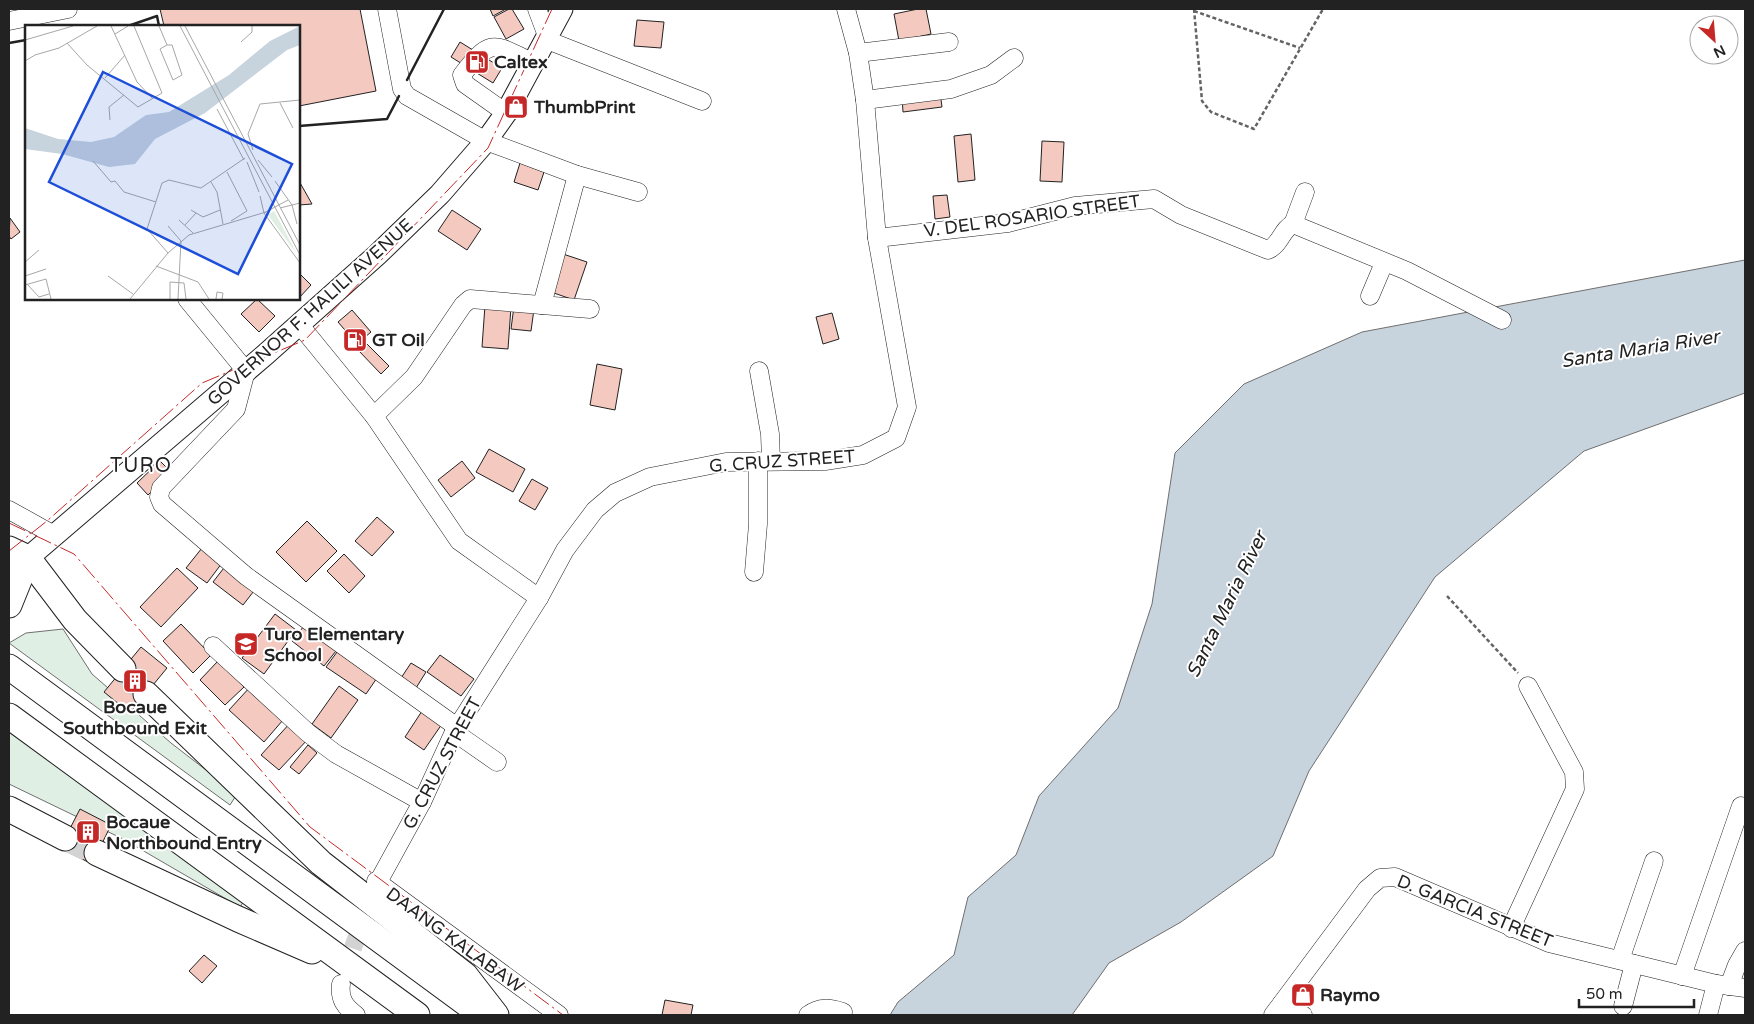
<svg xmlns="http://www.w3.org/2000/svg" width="1754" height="1024" font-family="'Varela Round',sans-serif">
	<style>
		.green { fill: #e0efe3; stroke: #6f6f6f }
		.water { fill: #c7d3dd; stroke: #6f6f6f }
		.building { fill: #f3c9c0; stroke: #222 }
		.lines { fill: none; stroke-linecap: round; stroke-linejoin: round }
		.minor-tunnel { stroke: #d3d3d3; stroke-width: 18; stroke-dasharray: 18 9; stroke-linecap: butt }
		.highway-tunnel { stroke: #d3d3d3; stroke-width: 25; stroke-dasharray: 25 12; stroke-linecap: butt }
		.minor-casing { stroke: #222; stroke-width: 19 }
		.major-casing { stroke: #222; stroke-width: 23 }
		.highway-casing { stroke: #222; stroke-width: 27 }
		.path { stroke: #646464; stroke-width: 2.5; stroke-dasharray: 4 2.5; stroke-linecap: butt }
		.minor { stroke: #fff; stroke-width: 18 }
		.major { stroke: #fff; stroke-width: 21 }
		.highway { stroke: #fff; stroke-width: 25 }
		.wall { stroke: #222; stroke-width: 2.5 }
		.power { stroke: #c62828; stroke-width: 1; stroke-dasharray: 18 4 2.5 4; stroke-linecap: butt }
		.labels { text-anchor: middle; stroke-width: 4; stroke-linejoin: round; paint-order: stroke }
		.poi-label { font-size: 18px; font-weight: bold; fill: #222; stroke: #fff; text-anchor: start }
		.street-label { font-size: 18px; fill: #222; stroke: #fff }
		.water-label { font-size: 19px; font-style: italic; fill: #222; stroke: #fff }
		.quarter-label { font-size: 20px; letter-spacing: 1px; fill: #222; stroke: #fff }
		.inset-road { fill: none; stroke: #a7a7a7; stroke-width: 1 }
		.view { fill: #1d4ed8; fill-opacity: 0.15; stroke: #1d4ed8; stroke-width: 2.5 }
		.inset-edge { fill: none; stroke: #222; stroke-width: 2.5 }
	</style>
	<rect width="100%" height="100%" fill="#fff"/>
	<g class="green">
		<path d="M63,629L92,674L171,743L237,794L230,805L9,643L26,633Z"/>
		<path d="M9,731L244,901L240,907L123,839L9,784Z"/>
	</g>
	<path class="water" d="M1745,260V393L1584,451L1435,577L1309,771L1273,856L1181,922L1109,963L1072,1015H890L898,1002L954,955L968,897L1016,855L1039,796L1118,708L1152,604L1175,453L1244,384L1362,332Z"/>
	<g class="building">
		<path d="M160,9H360L376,91L299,106V26H164Z"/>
		<path d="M490,9H506L493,16Z"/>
		<path d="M509,9H512L524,29L506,39L494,17Z"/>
		<path d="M918,9H926L931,34L899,41L894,14Z"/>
		<path d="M637,20L664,22L661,48L634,46Z"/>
		<path d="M460,42L502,68L493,83L451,57Z"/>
		<path d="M940,92L942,107L903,112L902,97Z"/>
		<path d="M971,134L975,180L958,182L954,136Z"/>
		<path d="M1042,141L1064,142L1062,182L1040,181Z"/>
		<path d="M520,163L544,172L538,190L514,182Z"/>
		<path d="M299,181L312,204L299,205Z"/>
		<path d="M947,195L950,217L935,219L933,196Z"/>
		<path d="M452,210L481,229L467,250L438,231Z"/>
		<path d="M10,218L20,232L11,239L9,236Z"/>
		<path d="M563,254L587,262L574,300L551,292Z"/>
		<path d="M299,273L311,285L299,298Z"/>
		<path d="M257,299L275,316L259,332L241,314Z"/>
		<path d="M485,305L511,307L508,349L482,347Z"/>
		<path d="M514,306L534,309L531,331L511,329Z"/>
		<path d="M352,310L371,332L357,344L338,322Z"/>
		<path d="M832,313L839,339L823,344L816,317Z"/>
		<path d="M365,342L389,366L381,374L358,350Z"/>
		<path d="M597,364L622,369L615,410L590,405Z"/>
		<path d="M489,449L525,469L513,492L476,472Z"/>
		<path d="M160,461L171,472L148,495L137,483Z"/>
		<path d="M462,461L475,478L451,497L438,480Z"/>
		<path d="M532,479L548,488L535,510L519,501Z"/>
		<path d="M377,517L394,532L372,556L355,541Z"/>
		<path d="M307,521L337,551L306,582L276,552Z"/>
		<path d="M202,548L222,563L207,583L186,568Z"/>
		<path d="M344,554L365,576L349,593L327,571Z"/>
		<path d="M227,564L257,587L243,605L213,582Z"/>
		<path d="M177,568L198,588L161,627L140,607Z"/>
		<path d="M275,614L296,630L264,674L242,658Z"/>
		<path d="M308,621L340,646L324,666L292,641Z"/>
		<path d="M181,624L211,655L193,673L163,641Z"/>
		<path d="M141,647L167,668L130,713L104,692Z"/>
		<path d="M340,648L379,675L366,694L326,667Z"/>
		<path d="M440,655L474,679L461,696L427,672Z"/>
		<path d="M218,661L244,687L225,705L200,680Z"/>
		<path d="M411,663L426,672L416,688L401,678Z"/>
		<path d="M251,686L283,720L264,742L229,710Z"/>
		<path d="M339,686L358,700L331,738L312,724Z"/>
		<path d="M422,711L442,724L424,750L405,737Z"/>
		<path d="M291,722L309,738L279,770L261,755Z"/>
		<path d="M308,745L317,753L299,774L290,767Z"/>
		<path d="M80,809L111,825L92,864L60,848Z"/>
		<path d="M204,955L217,966L202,983L189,971Z"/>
		<path d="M665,1000L693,1005L691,1015H662Z"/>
	</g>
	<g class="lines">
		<path class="minor-tunnel" d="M344,974L364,916"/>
		<g class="highway-tunnel">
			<path d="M123,669L146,694"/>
			<path d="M65,838L97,853"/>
		</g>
		<defs>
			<g id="minor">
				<path d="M387,9L402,89L407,96L486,141L577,175L638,192"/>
				<path d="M537,9L546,33L547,40L702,101"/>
				<path d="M9,21L68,9"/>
				<path d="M858,53L949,42"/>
				<path d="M865,100L951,89L991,75L1014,58"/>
				<path d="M506,113L465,84L462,75C492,36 493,44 534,63"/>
				<path d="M1293,224L1305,192"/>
				<path d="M877,238L1008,223L1075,206L1154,199L1181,215L1268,250C1280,245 1282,229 1293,224L1407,271L1502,320"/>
				<path d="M1370,296L1384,263"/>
				<path d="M187,299L246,371L236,409L161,488L159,497L162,504L246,576L457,727"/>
				<path d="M542,305L577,175"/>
				<path d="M299,324L374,416L459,541L539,598"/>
				<path d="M759,371L770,434L771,461"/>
				<path d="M374,416L414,377L463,305L470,299L590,309"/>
				<path d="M9,510L54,535"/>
				<path d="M754,572L758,524V461"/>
				<path d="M213,646L308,733L336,754L422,802"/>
				<path d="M454,732L497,762"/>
				<path d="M376,881L559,1015"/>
				<path d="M371,895L422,802L454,732L539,598L565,550L595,510L615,493L650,477L726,462L825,461L863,455L896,438L907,407L877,238L865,100L858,53L846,9"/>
				<path d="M1511,928L1575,789L1574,772L1528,686"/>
				<path d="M1620,960L1654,861"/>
				<path d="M1682,976L1741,806"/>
				<path d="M341,984C339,999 345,1007 356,1015"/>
				<path d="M1729,986L1737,965L1745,951"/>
				<path d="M1282,1003L1303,1015"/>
				<path d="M1623,1006L1634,964"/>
				<path d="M808,1015C820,1006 830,1008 843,1012"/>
				<path d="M1273,1015L1367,889L1380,878L1395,877L1549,943L1716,984L1745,988"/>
				<path d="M1708,1015L1716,984"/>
			</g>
			<path id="major" d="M15,569L266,354L377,255L440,194L486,141L506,113L562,9"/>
			<g id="highway">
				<path d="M9,549L28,558L75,620L123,669"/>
				<path d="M9,605L28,558"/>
				<path d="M9,667L482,1015"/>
				<path d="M146,694L321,863L465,975L496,1015"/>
				<path d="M9,716L417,1015"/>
				<path d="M9,809L65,838"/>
				<path d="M97,853L238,919L312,951"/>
			</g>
		</defs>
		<use href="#minor" class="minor-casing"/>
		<use href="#major" class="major-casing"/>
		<use href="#highway" class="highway-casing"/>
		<g class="path">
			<path d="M1194,9L1202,101L1211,112L1254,129L1323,9"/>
			<path d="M1194,11L1300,48"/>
			<path d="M1447,596L1518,673"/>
		</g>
		<use href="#minor" class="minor"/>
		<use href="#major" class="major"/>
		<use href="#highway" class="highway"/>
		<g class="wall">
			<path d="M128,26L157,16L159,26"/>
			<path d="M9,43L26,40"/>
			<path d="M407,80L444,9"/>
			<path d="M299,126L387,119L399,96"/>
		</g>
		<g class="power">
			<path d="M9,523L74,554L310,827L563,1015"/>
			<path d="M9,551L47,521L202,383L305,340L488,148L552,9"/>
		</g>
	</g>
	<defs>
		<symbol id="fuel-square" viewBox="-11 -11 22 22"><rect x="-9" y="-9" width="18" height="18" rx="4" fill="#c62828" stroke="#fff"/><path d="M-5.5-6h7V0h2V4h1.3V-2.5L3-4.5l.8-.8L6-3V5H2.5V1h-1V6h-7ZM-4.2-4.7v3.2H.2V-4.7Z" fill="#fff"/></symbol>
		<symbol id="shop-square" viewBox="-11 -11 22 22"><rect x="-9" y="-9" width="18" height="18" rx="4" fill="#c62828" stroke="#fff"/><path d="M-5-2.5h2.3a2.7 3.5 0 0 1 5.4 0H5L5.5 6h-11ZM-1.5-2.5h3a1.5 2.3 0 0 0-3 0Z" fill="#fff"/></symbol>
		<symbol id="school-square" viewBox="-11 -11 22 22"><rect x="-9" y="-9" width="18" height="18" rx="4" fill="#c62828" stroke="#fff"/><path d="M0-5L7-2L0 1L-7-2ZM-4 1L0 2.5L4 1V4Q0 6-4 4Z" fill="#fff"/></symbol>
		<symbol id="building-square" viewBox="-11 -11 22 22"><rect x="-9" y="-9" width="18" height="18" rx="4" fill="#c62828" stroke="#fff"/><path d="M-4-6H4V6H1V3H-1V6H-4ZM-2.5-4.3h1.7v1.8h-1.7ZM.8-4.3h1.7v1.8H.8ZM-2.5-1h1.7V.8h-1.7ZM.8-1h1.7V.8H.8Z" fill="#fff"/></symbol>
	</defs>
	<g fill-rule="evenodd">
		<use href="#fuel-square" x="463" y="48" width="28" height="28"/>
		<use href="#shop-square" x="502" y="93" width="28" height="28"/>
		<use href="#fuel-square" x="341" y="326" width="28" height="28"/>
		<use href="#school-square" x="232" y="630" width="28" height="28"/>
		<use href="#building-square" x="121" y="667" width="28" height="28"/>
		<use href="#building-square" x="74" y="818" width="28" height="28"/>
		<use href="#shop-square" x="1289" y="981" width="28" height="28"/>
	</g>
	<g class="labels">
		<g class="poi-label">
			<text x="494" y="68">Caltex</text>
			<text x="534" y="113">ThumbPrint</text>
			<text x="372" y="346">GT Oil</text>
			<text x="264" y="640">Turo Elementary<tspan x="264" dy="21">School</tspan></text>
			<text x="135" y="713" text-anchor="middle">Bocaue<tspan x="135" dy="21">Southbound Exit</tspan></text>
			<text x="106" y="828">Bocaue<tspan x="106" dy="21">Northbound Entry</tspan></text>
			<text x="1320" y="1001">Raymo</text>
		</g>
		<g class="street-label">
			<text transform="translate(1032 216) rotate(-8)" y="6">V. DEL ROSARIO STREET</text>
			<text transform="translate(310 312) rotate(-42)" y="6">GOVERNOR F. HALILI AVENUE</text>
			<text transform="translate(782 461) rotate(-4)" y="6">G. CRUZ STREET</text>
			<text transform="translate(442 763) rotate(-62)" y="6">G. CRUZ STREET</text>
			<text transform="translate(1475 911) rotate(22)" y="6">D. GARCIA STREET</text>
			<text transform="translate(455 940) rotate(36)" y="6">DAANG KALABAW</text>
		</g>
		<g class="water-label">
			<text transform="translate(1640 348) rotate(-9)" y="7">Santa Maria River</text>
			<text transform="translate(1226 604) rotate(-64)" y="7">Santa Maria River</text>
		</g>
		<g class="quarter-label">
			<text x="141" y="472">TURO</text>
		</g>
	</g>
	<g transform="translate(25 25)">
		<rect width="275" height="275" fill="#fff"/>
		<path d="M249,186L272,229L243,190Z" fill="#e0efe3"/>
		<path d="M275,1V20L262,25L180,88L130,114L110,139L84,142L37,129L0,124V103L33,114L66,117L89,112L121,90L144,87L204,50L245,16Z" fill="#c7d3dd"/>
		<path class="inset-road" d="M86,1L112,57L128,74M134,1L142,20H147L157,50L148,55L135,24L142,20M155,1L275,230M160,1L275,220M90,9L103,1M0,15L48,1M216,17L227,7V1M42,18L62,40L113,82L137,68L109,1M0,36L10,30L34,23L72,1M80,53L100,30M255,78L268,103M192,84L219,135M85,95L84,82L99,70M228,125L223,109L235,79L275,75M233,135L247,152M68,136L86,157L90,156L99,167L131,177M222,137L234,167M202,147L222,186L206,196M250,156L267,180L272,199M186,157L192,167L198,199M235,171L239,188L275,238M255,183L275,178M166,185L178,192L195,185M239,188L263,175M154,195L168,208M160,200L171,188M143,201L156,216L153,274M143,228L122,204L137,158L144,155L176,163L220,133M0,237L14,225M131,241L173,257L184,274M0,251L21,244M83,251L108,269M2,259L14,272L24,269M0,260L21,254L26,274M105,274L143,228L164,210L241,187M145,274V257L159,258L161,274M191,274L192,267L198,268L197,274"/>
		<path class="view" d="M78,47L267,139L213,249L24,157Z"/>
		<rect width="275" height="275" class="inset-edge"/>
	</g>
	<rect width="1754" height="1024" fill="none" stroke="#222222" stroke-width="20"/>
	<g transform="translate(1714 40) rotate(154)"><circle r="24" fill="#ffffff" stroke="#a7a7a7"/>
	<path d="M0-4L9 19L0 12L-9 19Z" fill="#c62828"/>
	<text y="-8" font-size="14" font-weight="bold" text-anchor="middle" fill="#222222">N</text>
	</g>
	<path d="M1579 999v8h115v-8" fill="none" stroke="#222222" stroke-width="2.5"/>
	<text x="1586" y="999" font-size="15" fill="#222222" stroke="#ffffff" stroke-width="4" paint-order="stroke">50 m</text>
</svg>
